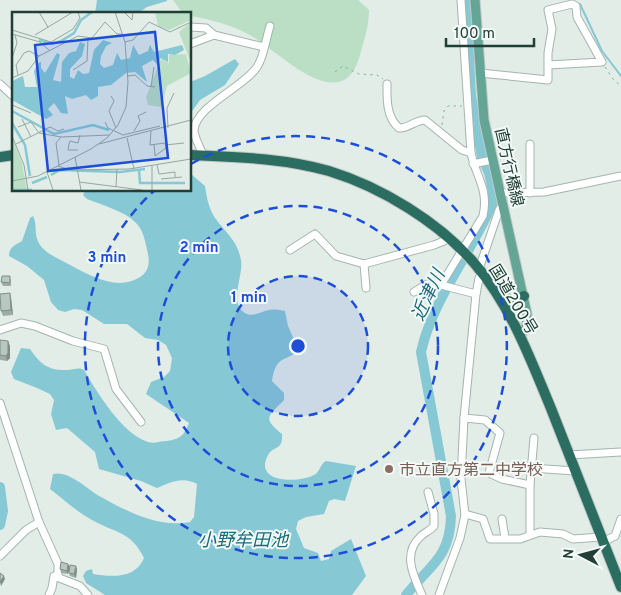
<svg xmlns="http://www.w3.org/2000/svg" width="621" height="595" font-family="Overpass,'Noto Sans JP',sans-serif">
	<style>
		.green { fill: #badfc4 }
		.water { fill: #87c8d5 }
		.lines { fill: none; stroke-linecap: round; stroke-linejoin: round }
		.stream { stroke: #87c8d5; stroke-width: 2 }
		.river { stroke: #87c8d5; stroke-width: 10 }
		.minor-casing { stroke: #a4b5af; stroke-width: 9 }
		.major-casing { stroke: #c1c9c7; stroke-width: 11 }
		.highway-casing { stroke: #c1c9c7; stroke-width: 12 }
		.path { stroke: #81b2a3; stroke-width: 1; stroke-dasharray: 2.5 4; stroke-linecap: butt }
		.minor { stroke: #fff; stroke-width: 7 }
		.major { stroke: #64a595; stroke-width: 9 }
		.highway { stroke: #2b6d60; stroke-width: 10 }
		.wall { fill: #9daca6 }
		.shaded-wall { fill: #808c87 }
		.building { fill: #b7c8c1; stroke: #808c87 }
		.ring { fill: none; stroke: #1d4ed8; stroke-width: 2.5; stroke-dasharray: 9 6 }
		.education-dot { fill: #8d6e63; stroke: #f3f9f6; stroke-width: 2 }
		.labels { text-anchor: middle; stroke-width: 4; stroke-linejoin: round; paint-order: stroke }
		.street-label { font-size: 16px; fill: #213f37; stroke: #f3f9f6 }
		.education-label { font-size: 16px; fill: #785e54; stroke: #f3f9f6; text-anchor: start }
		.water-label { font-size: 18px; font-style: italic; fill: #186c7e; stroke: #f3f9f6 }
		.inset-river { fill: none; stroke: #87c8d5; stroke-width: 2.5 }
		.inset-road { fill: none; stroke: #95a7a1; stroke-width: 1 }
		.view { fill: #1d4ed8; fill-opacity: 0.15; stroke: #1d4ed8; stroke-width: 2.5 }
		.inset-edge { fill: none; stroke: #213f37; stroke-width: 2.5 }
		.centre { fill: #1d4ed8; stroke: #f3f9f6; stroke-width: 2.5 }
		.ring-label { font-size: 15px; text-anchor: middle; font-weight: bold; fill: #1d4ed8; stroke: #f3f9f6; stroke-width: 4; stroke-linejoin: round; paint-order: stroke }
	</style>
	<rect width="100%" height="100%" fill="#e2ede8"/>
	<path class="green" d="M173,0H358L369,10C369,26 364,40 360,55C342,121 278,50 248,34C231,25 210,19 190,16V14H183Z"/>
	<g class="water">
		<path d="M97,0H167V1L147,7L137,14H95Z"/>
		<path d="M235,59L239,64L225,85L200,100L190,114V82L205,76Z"/>
		<path d="M190,173L205,186C207,199 209,211 218,222C228,234 238,243 241,260C244,276 227,305 247,314C254,317 262,311 269,310C275,309 280,310 285,311L288,326L298,349C289,363 276,352 272,381L284,393V400C269,416 261,417 282,434C283,451 274,445 268,455C253,484 299,483 314,475C320,472 320,464 326,461L356,466L345,501L334,499L329,501L324,514L306,517L298,521L296,529L304,548L318,553L321,561L329,559L331,551L351,539L366,576L352,595H105L86,583L83,576L86,571L92,569L93,574C112,577 135,579 144,558C131,531 115,533 92,520C77,512 63,499 50,489L53,474C69,470 88,490 101,497C128,512 159,528 190,522L194,517L197,484C183,476 170,482 157,488L141,481L99,469L95,452L67,428L56,430L51,414L54,400L50,394L37,388L14,379L11,372L21,348L30,349C41,365 49,371 69,370C75,369 79,367 84,370C97,392 122,434 148,442C154,444 161,441 167,441C181,439 184,435 189,423L146,394L151,382L164,377L170,371L172,358L166,345L158,340L145,338L127,324H104L82,310L74,309L65,312L58,310L51,302L44,280L27,266L9,256C9,247 15,245 22,241L30,218L33,216C38,225 33,235 40,245C47,255 62,260 72,266C93,277 118,291 140,277C150,271 150,260 147,250C145,240 143,229 135,222C124,211 102,205 87,199L83,195L85,191L190,190Z"/>
	</g>
	<g class="lines">
		<path class="stream" d="M580,4L602,51L621,76"/>
		<g class="river">
			<path d="M0,487L3,511L0,525"/>
			<path d="M406,595C430,565 450,558 451,516L421,352C433,298 471,254 492,204L493,191L489,173L482,157L471,96L466,0"/>
		</g>
		<defs>
			<g id="minor">
				<path d="M190,27L206,28L214,35L264,47"/>
				<path d="M190,44L214,35"/>
				<path d="M480,73L548,80V53L552,29L548,10L572,4L576,6L577,17L602,62L548,65"/>
				<path d="M0,84L14,97"/>
				<path d="M387,84C387,99 386,117 399,128C408,129 415,120 425,120L462,150L471,153"/>
				<path d="M203,156C201,148 194,138 194,130C196,106 244,87 257,67C264,57 266,38 270,26"/>
				<path d="M473,164L492,160"/>
				<path d="M501,193L544,192L621,176"/>
				<path d="M530,193V144"/>
				<path d="M290,250L315,234L336,256L364,264L434,245L444,241L446,238"/>
				<path d="M364,264L366,288"/>
				<path d="M479,269L499,210L503,204"/>
				<path d="M437,284L476,294"/>
				<path d="M414,292L427,284H437L444,280L483,216C489,189 476,177 471,153L461,0"/>
				<path d="M0,330L21,323L35,326L73,341L104,349L116,389L141,422"/>
				<path d="M0,403L39,522L58,564V577"/>
				<path d="M464,418L485,420L500,433L489,473L502,479L530,485L534,438"/>
				<path d="M569,455L621,452"/>
				<path d="M531,468L575,471"/>
				<path d="M530,485V534"/>
				<path d="M465,514L483,519L490,539H520L540,532L563,534L573,539L601,537"/>
				<path d="M502,519L505,538"/>
				<path d="M603,542L615,536L621,519"/>
				<path d="M0,556L26,530L39,522"/>
				<path d="M49,595L52,588L54,576L80,586L88,595"/>
				<path d="M422,595C413,575 402,553 421,536C425,532 430,531 434,526V514L428,492"/>
				<path d="M439,595L460,538L465,515L461,479L464,418L476,294L479,278L482,274"/>
			</g>
			<path id="major" d="M475,0L484,120L527,314L526,330L519,333"/>
			<g id="highway">
				<path d="M190,155C236,157 284,158 329,171C381,187 439,222 475,264C511,306 531,360 552,411C575,470 598,529 621,587"/>
				<path d="M0,157L14,155"/>
				<path d="M500,294L513,302L524,296"/>
			</g>
		</defs>
		<use href="#minor" class="minor-casing"/>
		<use href="#major" class="major-casing"/>
		<use href="#highway" class="highway-casing"/>
		<g class="path">
			<path d="M605,67L613,79L621,86"/>
			<path d="M335,72L343,66L359,74L377,75L383,79"/>
			<path d="M442,125L444,111L448,106H462"/>
		</g>
		<use href="#minor" class="minor"/>
		<use href="#major" class="major"/>
		<use href="#highway" class="highway"/>
	</g>
	<g class="wall">
		<path d="M11,279V286H3L1,282Z"/>
		<path d="M10,293L11,298L13,315L3,316L1,311Z"/>
		<path d="M0,340L10,346V358L7,361L0,360Z"/>
		<path d="M70,567L68,574L61,573L60,569Z"/>
		<path d="M77,569L76,578L70,576L69,573Z"/>
	</g>
	<g class="shaded-wall">
		<path d="M10,293L11,298L13,315L11,310Z"/>
		<path d="M8,341L10,346V358L7,361L6,356Z"/>
		<path d="M68,564L70,567L68,574L67,571Z"/>
		<path d="M76,566L77,569L76,578L74,574Z"/>
		<path d="M4,576L5,579L1,586L0,582Z"/>
	</g>
	<g class="building">
		<path d="M2,276H10V283L1,282Z"/>
		<path d="M10,293L11,310L1,311L0,294Z"/>
		<path d="M0,340L8,341V353L6,356L0,355Z"/>
		<path d="M61,562L68,564L67,571L60,569Z"/>
		<path d="M70,565L76,566L74,574L69,573Z"/>
		<path d="M0,573L4,576L0,582Z"/>
	</g>
	<circle cx="298" cy="346" r="70" fill="#1d4ed8" fill-opacity=".12"/>
	<g class="ring">
		<circle cx="298" cy="346" r="70"/>
		<circle cx="298" cy="346" r="140"/>
		<path d="M191 164A211 211 0 1 1 155 190"/>
	</g>
	<circle class="education-dot" cx="389" cy="469" r="5"/>
	<g class="labels">
		<g class="street-label">
			<text transform="translate(510 167) rotate(77)" y="6">直方行橋線</text>
			<text transform="translate(514 299) rotate(59)" y="6">国道200号</text>
		</g>
		<g class="education-label">
			<text x="399" y="475">市立直方第二中学校</text>
		</g>
		<g class="water-label">
			<text transform="translate(428 295) rotate(-65)" y="6">近津川</text>
			<text x="243" y="546">小野牟田池</text>
		</g>
	</g>
	<g transform="translate(12 12)">
		<rect width="179" height="179" fill="#e2ede8"/>
		<path d="M143,0H179V8L157,18L146,14ZM179,10V51L167,20ZM174,42L179,61L155,74L149,95L136,93L134,85L149,47L157,51V43ZM0,126L10,151L15,178H0Z" fill="#badfc4"/>
		<path d="M91,28L100,31L94,34L89,44L88,52L92,56L101,53L105,41L109,48L118,46L121,33L127,43L136,39L138,33L142,40L170,33L172,38L163,43L156,42V50L148,46L147,54L141,48L130,54L135,70L123,60L114,61L99,73L86,75V84L79,88L74,83L60,87L53,84L56,102L49,101L42,91L36,97L41,103L34,107L0,88V69L11,64L13,75H25L22,59L26,51L29,50V56L33,61L45,41L48,43L41,68L49,70L50,50L57,41L64,39L68,30L73,32L70,44L58,57V65L62,67L66,58L71,62L77,61L82,38Z" fill="#87c8d5"/>
		<path class="inset-river" d="M27,28L40,32L49,29L62,21L69,8L80,0M0,99L42,122L81,113L97,118M0,111L13,133L18,164M127,158L128,171H173M39,163L48,158L108,160L133,157M20,171L35,165M0,178H20"/>
		<path class="inset-road" d="M27,0L36,15M113,1L120,8L121,0M0,18L39,30L61,17L68,6L66,0H70M0,22L28,30L38,39M23,23L61,0M113,30L121,28L137,10L158,20L179,10M0,46L5,31L3,23M61,58L75,49L76,26M6,63L4,53L12,41L17,39L27,44M116,64L123,63L135,74L143,75M0,66L16,59L27,44L66,24L80,26L93,10L105,22H110M139,75L142,55M99,84L102,89L97,99L104,116M0,93L19,101M10,107L19,125M93,110L96,116L111,123L148,114M6,115L19,110L27,121L49,125L98,123M156,116L155,96L162,81M122,119L128,109L126,104L134,100M139,119L138,133L153,131L154,136L143,144L142,132M0,124L12,153L16,178M115,126L122,157M4,132L38,115L46,119L52,117M87,132L179,108M153,133L172,131M66,138H56L57,132L58,129L66,131L68,123M63,145L69,178M47,153L44,131L49,125M145,153L147,162L163,160V165M46,154L58,158L117,157L179,147M35,160L41,178M149,167L170,165M0,169L26,164L79,137L95,126L106,113L114,95L116,70L113,30L103,0M67,170L130,178M104,175L105,157M140,178V153"/>
		<path class="view" d="M143,20L156,146L36,159L23,33Z"/>
		<rect width="179" height="179" class="inset-edge"/>
	</g>
	<circle cx="298" cy="346" r="8" class="centre"/>
	<g class="ring-label">
		<text x="199" y="252">2 min</text>
		<text x="107" y="262">3 min</text>
		<text x="249" y="302">1 min</text>
	</g>
	<g transform="translate(581 555) rotate(276)" stroke="#f3f9f6" stroke-width="4" paint-order="stroke">
	<path d="M0-4L9 19L0 12L-9 19Z" fill="#213f37"/>
	<text y="-8" font-size="14" font-weight="bold" text-anchor="middle" fill="#213f37">N</text>
	</g>
	<path d="M446 38v8h88v-8" fill="none" stroke="#213f37" stroke-width="2.5"/>
	<text x="454" y="38" font-size="15" fill="#213f37" stroke="#f3f9f6" stroke-width="4" paint-order="stroke">100 m</text>
</svg>
